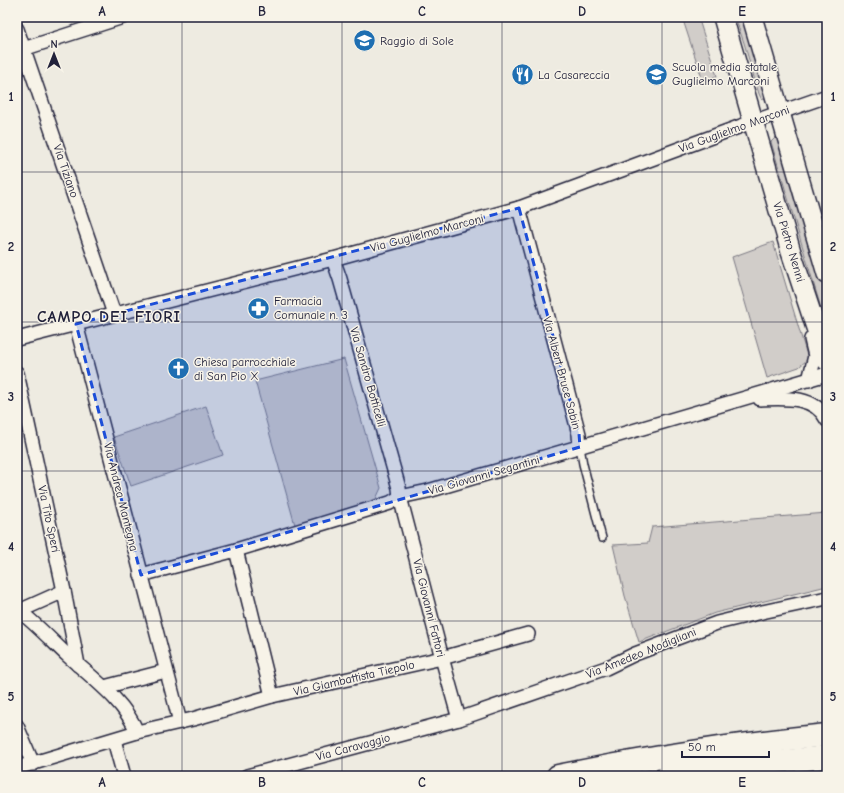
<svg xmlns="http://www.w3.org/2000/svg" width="844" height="793" font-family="'Comic Neue',sans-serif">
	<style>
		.green { fill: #d1cdc9; stroke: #7a7882 }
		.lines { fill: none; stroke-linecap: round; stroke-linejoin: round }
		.lane-casing { stroke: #22223b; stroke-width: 10 }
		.street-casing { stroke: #22223b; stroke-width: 16 }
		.secondary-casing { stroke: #22223b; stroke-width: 22 }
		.highway-casing { stroke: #22223b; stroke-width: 25 }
		.lane { stroke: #f7f3e8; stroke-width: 7 }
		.street { stroke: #f7f3e8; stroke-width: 13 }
		.secondary { stroke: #f7f3e8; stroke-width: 19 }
		.highway { stroke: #f7f3e8; stroke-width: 22 }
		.marked { fill: #1d4ed8; fill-opacity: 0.2; stroke: #1d4ed8; stroke-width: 3; stroke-dasharray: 8 5; stroke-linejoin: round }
		.grid { fill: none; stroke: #22223b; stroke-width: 1; stroke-opacity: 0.55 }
		.labels { text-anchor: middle; stroke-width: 3; stroke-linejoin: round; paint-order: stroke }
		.poi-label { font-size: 12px; fill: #22223b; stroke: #f7f3e8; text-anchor: start }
		.street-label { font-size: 12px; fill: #22223b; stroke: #f7f3e8 }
		.district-label { font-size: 16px; font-weight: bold; letter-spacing: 1px; fill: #22223b; stroke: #f7f3e8 }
		.neatline { fill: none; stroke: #22223b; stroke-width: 1.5 }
		.grid-label { font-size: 13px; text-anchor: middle; font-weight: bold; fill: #22223b }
	</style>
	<rect width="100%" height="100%" fill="#eeebe1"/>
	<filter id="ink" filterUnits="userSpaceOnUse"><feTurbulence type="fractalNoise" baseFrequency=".025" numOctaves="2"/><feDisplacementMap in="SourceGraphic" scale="8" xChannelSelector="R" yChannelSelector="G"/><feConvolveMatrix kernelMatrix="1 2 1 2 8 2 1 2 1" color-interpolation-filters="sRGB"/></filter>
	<g filter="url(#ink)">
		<g class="green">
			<path d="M682,17H698L717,76L703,81Z"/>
			<path d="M735,17H745L767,97L762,100L759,94L744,43Z"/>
			<path d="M777,136L782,139L827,293V328L771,142Z"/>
			<path d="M773,242L808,359L799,367L767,378L732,257Z"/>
			<path d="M344,359L381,488L375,501L295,525L255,381Z"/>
			<path d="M206,406L223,455L131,486L114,437Z"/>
			<path d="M827,513V586L715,613L639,642L625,596L613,545L648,543L652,527Z"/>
		</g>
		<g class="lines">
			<defs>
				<path id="lane" d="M580,447L583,464L602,538"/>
				<g id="street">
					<path d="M17,29L114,314"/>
					<path d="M17,51L123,17"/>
					<path d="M519,208L579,434L580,447"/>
					<path d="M333,259L340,279L399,488L400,497L442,658L459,719"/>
					<path d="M76,324L180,722"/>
					<path d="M17,339L333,259L519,208L741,126L827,96"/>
					<path d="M17,373L64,591L78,665"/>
					<path d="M809,380L815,356L811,339"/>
					<path d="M760,399C783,398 815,395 827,420"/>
					<path d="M236,550L272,696"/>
					<path d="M141,575L236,550L390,503L400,497L428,491L827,374"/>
					<path d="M17,609C35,623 51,640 67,655C92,678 124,700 137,732"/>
					<path d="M17,612L64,591"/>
					<path d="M104,687L166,671"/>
					<path d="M17,726L33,764"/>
					<path d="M114,740L124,776"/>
					<path d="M17,768L137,732L193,719L272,696L442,658L528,634"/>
					<path d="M247,776L459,719L606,668L635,654L717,623L762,612L827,598"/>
				</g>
				<g id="secondary">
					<path d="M723,17L791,252L827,361"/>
					<path d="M752,17L827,274"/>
				</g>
				<g id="highway">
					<path d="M558,776C647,758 736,744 827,735"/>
					<path d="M668,776L766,763L827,757"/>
				</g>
			</defs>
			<use href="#lane" class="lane-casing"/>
			<use href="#street" class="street-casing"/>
			<use href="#secondary" class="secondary-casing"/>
			<use href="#highway" class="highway-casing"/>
			<use href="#lane" class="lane"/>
			<use href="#street" class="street"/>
			<use href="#secondary" class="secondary"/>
			<use href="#highway" class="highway"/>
		</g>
	</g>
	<path class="marked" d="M519,208L579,434L580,447L141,575L76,324Z"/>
	<path class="grid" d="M182,17V776M342,17V776M502,17V776M662,17V776M17,172H827M17,322H827M17,471H827M17,621H827"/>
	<defs>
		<symbol id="school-disc" viewBox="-11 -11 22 22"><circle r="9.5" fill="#1f6fb2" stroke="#f7f3e8"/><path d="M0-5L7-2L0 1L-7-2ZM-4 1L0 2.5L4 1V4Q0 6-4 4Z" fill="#fff"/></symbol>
		<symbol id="restaurant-disc" viewBox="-11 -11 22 22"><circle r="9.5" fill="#1f6fb2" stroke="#f7f3e8"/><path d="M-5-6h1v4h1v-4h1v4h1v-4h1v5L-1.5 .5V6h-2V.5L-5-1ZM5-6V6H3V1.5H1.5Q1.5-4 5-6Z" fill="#fff"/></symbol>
		<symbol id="pharmacy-disc" viewBox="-11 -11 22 22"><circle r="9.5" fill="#1f6fb2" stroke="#f7f3e8"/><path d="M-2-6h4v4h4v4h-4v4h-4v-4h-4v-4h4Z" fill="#fff"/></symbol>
		<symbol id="church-disc" viewBox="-11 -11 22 22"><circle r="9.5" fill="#1f6fb2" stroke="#f7f3e8"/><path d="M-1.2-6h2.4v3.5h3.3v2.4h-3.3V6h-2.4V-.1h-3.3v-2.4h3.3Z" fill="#fff"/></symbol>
	</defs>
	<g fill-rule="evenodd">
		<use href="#school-disc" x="352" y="28" width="25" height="25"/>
		<use href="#school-disc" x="644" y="62" width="25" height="25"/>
		<use href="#restaurant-disc" x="510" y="62" width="25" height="25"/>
		<use href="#pharmacy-disc" x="246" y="296" width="25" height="25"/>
		<use href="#church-disc" x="166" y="356" width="25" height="25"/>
	</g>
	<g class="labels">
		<g class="poi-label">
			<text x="380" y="45">Raggio di Sole</text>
			<text x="672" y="71">Scuola media statale<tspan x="672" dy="14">Guglielmo Marconi</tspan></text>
			<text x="538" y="79">La Casareccia</text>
			<text x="274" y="305">Farmacia<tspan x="274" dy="14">Comunale n. 3</tspan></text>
			<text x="194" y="366">Chiesa parrocchiale<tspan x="194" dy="14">di San Pio X</tspan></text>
		</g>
		<g class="street-label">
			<text transform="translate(734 129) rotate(-20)" y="4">Via Guglielmo Marconi</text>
			<text transform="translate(66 171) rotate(71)" y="4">Via Tiziano</text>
			<text transform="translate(427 233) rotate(-15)" y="4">Via Guglielmo Marconi</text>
			<text transform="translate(789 242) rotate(73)" y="4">Via Pietro Nenni</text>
			<text transform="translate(562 373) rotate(75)" y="4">Via Albert Bruce Sabin</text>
			<text transform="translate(368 377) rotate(74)" y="4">Via Sandro Botticelli</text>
			<text transform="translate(484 475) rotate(-16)" y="4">Via Giovanni Segantini</text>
			<text transform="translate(121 497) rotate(76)" y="4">Via Andrea Mantegna</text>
			<text transform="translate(49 519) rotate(78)" y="4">Via Tito Speri</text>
			<text transform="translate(429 608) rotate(76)" y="4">Via Giovanni Fattori</text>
			<text transform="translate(641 653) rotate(-22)" y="4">Via Amedeo Modigliani</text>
			<text transform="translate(354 678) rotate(-13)" y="4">Via Giambattista Tiepolo</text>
			<text transform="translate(353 747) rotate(-15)" y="4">Via Caravaggio</text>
		</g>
		<g class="district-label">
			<text x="109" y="322">CAMPO DEI FIORI</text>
		</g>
	</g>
	<rect width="844" height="793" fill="none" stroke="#f7f3e8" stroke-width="44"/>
	<g transform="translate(54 54)" stroke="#f7f3e8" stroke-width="3" paint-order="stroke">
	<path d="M0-3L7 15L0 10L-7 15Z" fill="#22223b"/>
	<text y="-6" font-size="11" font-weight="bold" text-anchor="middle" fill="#22223b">N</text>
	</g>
	<path d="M682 751v6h87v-6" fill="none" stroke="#22223b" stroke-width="2"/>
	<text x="688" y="751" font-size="12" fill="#22223b" stroke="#f7f3e8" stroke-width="3" paint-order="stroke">50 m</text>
	<rect x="22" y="22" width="800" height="749" class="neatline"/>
	<g class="grid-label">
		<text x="102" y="16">A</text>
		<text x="262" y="16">B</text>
		<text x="422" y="16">C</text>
		<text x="582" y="16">D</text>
		<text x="742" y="16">E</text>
		<text x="11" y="101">1</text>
		<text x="833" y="101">1</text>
		<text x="11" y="251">2</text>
		<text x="833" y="251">2</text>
		<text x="11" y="401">3</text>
		<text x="833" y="401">3</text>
		<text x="11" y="551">4</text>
		<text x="833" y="551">4</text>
		<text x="11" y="701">5</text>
		<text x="833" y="701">5</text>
		<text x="102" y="787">A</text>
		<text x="262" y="787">B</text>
		<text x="422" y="787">C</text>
		<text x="582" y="787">D</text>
		<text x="742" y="787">E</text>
	</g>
</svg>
